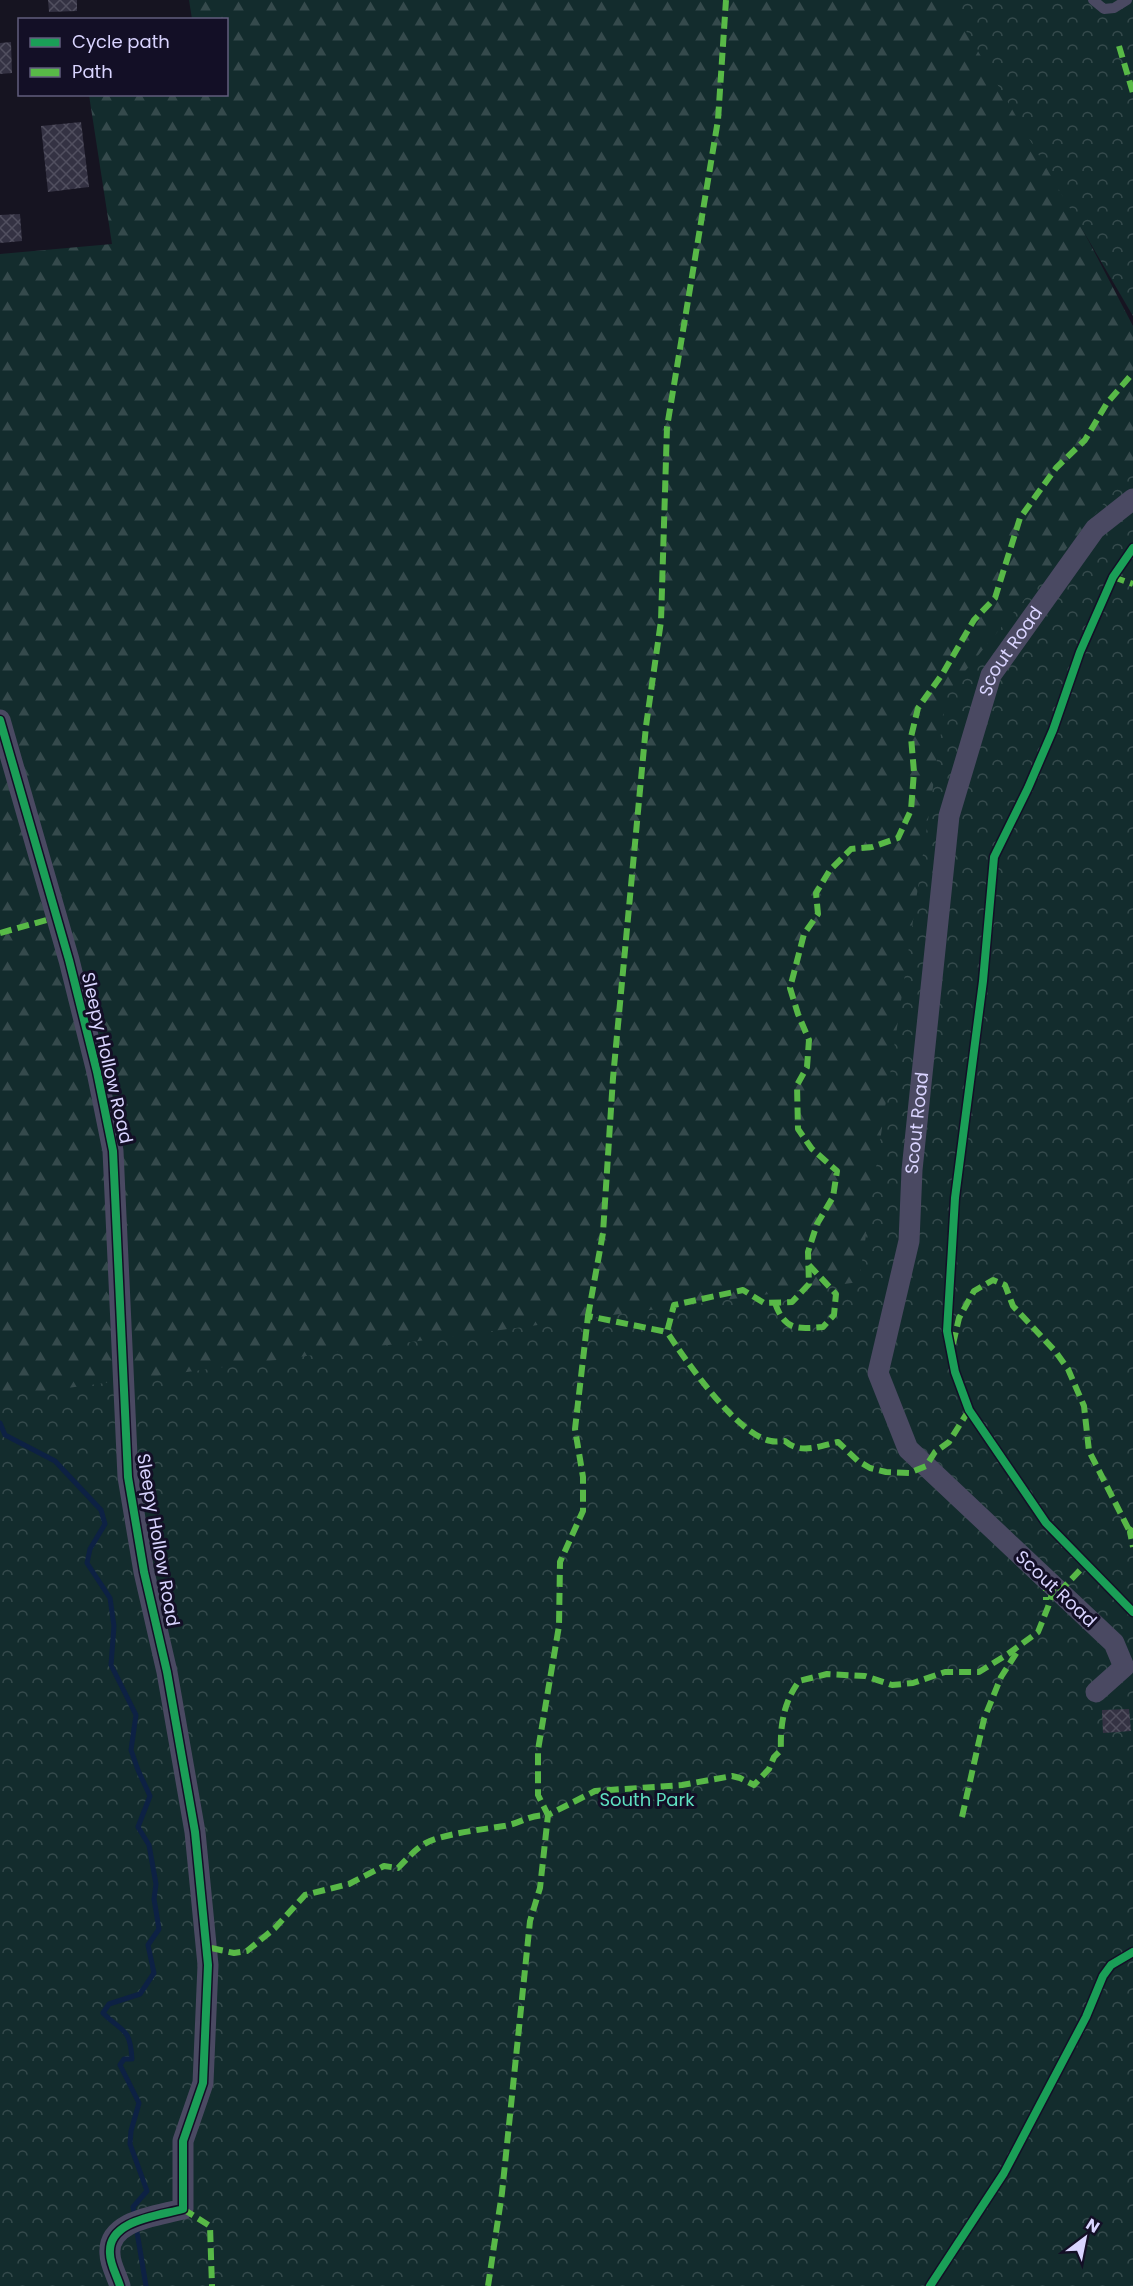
<svg xmlns="http://www.w3.org/2000/svg" width="1133" height="2286" font-family="Poppins,sans-serif">
	<style>
		.forest { fill: url(#forest-firs) }
		.park { fill: url(#park-crowns) }
		.lines { fill: none; stroke-linecap: round; stroke-linejoin: round }
		.stream { stroke: #0d2144; stroke-width: 5 }
		.building { fill: url(#building-cross-hatch) }
		.lane { stroke: #4a4962; stroke-width: 10 }
		.street { stroke: #4a4962; stroke-width: 21 }
		.quiet { stroke: #58b947; stroke-width: 6; stroke-dasharray: 12 6; stroke-linecap: butt }
		.cycleway-casing { stroke: #130f26; stroke-width: 11 }
		.cycleway { stroke: #1a9f57; stroke-width: 8 }
		.labels { text-anchor: middle; stroke-width: 6; stroke-linejoin: round; paint-order: stroke }
		.street-label { font-size: 18px; fill: #d9d4ff; stroke: #130f26 }
		.park-label { font-size: 18px; fill: #5fe0c0; stroke: #130f26 }
	</style>
	<defs>
		<pattern id="forest-firs" width="22" height="20" patternUnits="userSpaceOnUse" patternTransform="scale(1.5)"><rect width="22" height="20" fill="#132c2d"/><path d="M5 1l3.5 6h-7zM16 11l3.5 6h-7z" fill="#354a4c"/></pattern>
		<pattern id="park-crowns" width="20" height="18" patternUnits="userSpaceOnUse" patternTransform="scale(1.5)"><rect width="20" height="18" fill="#132c2d"/><path d="M2 6a3 3 0 1 1 6 0M12 15a3 3 0 1 1 6 0" fill="none" stroke="#354a4c"/></pattern>
		<pattern id="building-cross-hatch" width="8" height="8" patternUnits="userSpaceOnUse" patternTransform="scale(1.5)"><rect width="8" height="8" fill="#343243"/><path d="M0 0l8 8M0 8l8-8" fill="none" stroke="#514f5f"/></pattern>
	</defs>
	<rect width="100%" height="100%" fill="#161421"/>
	<path class="forest" d="M189,0H963L1133,326V2286L0,2003V254L112,244L89,95L226,94V20L192,19Z"/>
	<g class="park">
		<path d="M948,0H1133V316Z"/>
		<path d="M1133,468V2286H0V1397L859,1282L947,693Z"/>
	</g>
	<g class="lines">
		<g class="stream">
			<path d="M0,1423L5,1435L55,1461L101,1510L105,1524L90,1549L87,1563L110,1598L114,1626L111,1665L136,1715L131,1750L138,1770L150,1796L138,1827L149,1845L156,1884L154,1899L159,1929L148,1945L154,1973L140,1994L109,2004L103,2013C123,2033 130,2027 132,2059H124L120,2065L139,2103L131,2131L130,2144L147,2191L133,2207L135,2217"/>
			<path d="M136,2226L146,2286"/>
		</g>
	</g>
	<g class="building">
		<path d="M48,0H77V11L49,12Z"/>
		<path d="M11,42L12,73L0,74V43Z"/>
		<path d="M81,122L89,187L48,192L41,126Z"/>
		<path d="M20,214L22,241L0,243V215Z"/>
		<path d="M1129,1709L1131,1731L1103,1733L1102,1710Z"/>
	</g>
	<g class="lines">
		<path class="lane" d="M1093,0L1104,9L1114,8L1127,0"/>
		<g class="street">
			<path d="M0,720L69,960L97,1072L113,1151L128,1477L144,1572L167,1672L195,1832L208,1965L203,2083L183,2141V2209C158,2216 107,2220 110,2254C110,2264 117,2276 120,2286"/>
			<path id="s1" d="M1096,1692L1124,1667L1114,1643L908,1449L878,1373L909,1241L912,1170L949,816L991,675L1095,529L1133,499"/>
		</g>
		<g class="quiet">
			<path d="M1119,46L1133,93"/>
			<path d="M1113,577L1133,584"/>
			<path d="M0,933L57,917"/>
			<path d="M775,1303C785,1331 797,1329 823,1327L834,1315L836,1294L809,1265"/>
			<path d="M588,1316L603,1233L613,1078L646,726L661,621L667,427L718,120L726,0"/>
			<path d="M953,1344L959,1318L974,1291L993,1280L1005,1285L1013,1306L1055,1351L1068,1369L1084,1406L1089,1451L1130,1532"/>
			<path d="M969,1410L949,1442L935,1452L926,1466L909,1473L886,1472L870,1468L858,1461L838,1442C819,1446 801,1455 785,1441C781,1441 775,1442 771,1441C737,1435 686,1361 667,1332L674,1305L743,1290L764,1303L792,1302L809,1284L808,1252L817,1224L833,1197L837,1171L812,1149L798,1129L797,1085L807,1067L809,1040L798,1014L790,988L804,934L818,914L816,893L830,870L851,849L872,847L898,838L911,810L914,772L911,737L918,708L943,673L974,620L995,598L1020,518L1056,468L1085,440L1107,403L1133,373"/>
			<path d="M1133,1528L1130,1532L1133,1547"/>
			<path d="M1046,1579V1600"/>
			<path d="M1059,1592L1086,1564"/>
			<path d="M962,1817L984,1719L1001,1677L1019,1649"/>
			<path d="M211,1948L234,1953L247,1951L275,1928L305,1895L349,1884L384,1866L398,1868C407,1859 415,1849 426,1843C442,1834 485,1829 504,1826C522,1823 527,1815 548,1815L538,1795V1750L559,1626L560,1562L583,1511V1477L575,1429L588,1316L667,1332"/>
			<path d="M183,2209L210,2226L212,2286"/>
			<path d="M488,2286L502,2193L530,1921L540,1888L548,1815L595,1791L682,1785L732,1776L740,1778L754,1785L769,1769L774,1757L781,1750C780,1724 784,1702 799,1681L827,1674L865,1676L892,1685L913,1683L945,1672H979L1008,1654L1038,1632L1048,1607L1054,1587"/>
		</g>
		<defs>
			<g id="cycleway">
				<path d="M1133,548L1113,577L1080,652L1053,730L1028,788L994,857L983,981L955,1198L947,1331L955,1372L969,1410L1046,1523L1133,1612"/>
				<path d="M0,720L69,960L97,1072L113,1151L128,1477L144,1572L167,1672L195,1832L208,1965L203,2083L183,2141V2209C158,2216 107,2220 110,2254C110,2264 117,2276 120,2286"/>
				<path d="M930,2286L1004,2173L1086,2017L1103,1976L1111,1965L1133,1952"/>
			</g>
		</defs>
		<use href="#cycleway" class="cycleway-casing"/>
		<use href="#cycleway" class="cycleway"/>
	</g>
	<g class="labels">
		<g class="street-label">
			<text dy="6" stroke="none"><textPath href="#s1" startOffset="1168">Scout Road</textPath></text>
			<text transform="translate(107 1058) rotate(77)" y="6">Sleepy Hollow Road</text>
			<text dy="6" stroke="none"><textPath href="#s1" startOffset="682">Scout Road</textPath></text>
			<text transform="translate(158 1540) rotate(80)" y="6">Sleepy Hollow Road</text>
			<text transform="translate(1056 1589) rotate(43)" y="6">Scout Road</text>
		</g>
		<g class="park-label">
			<text x="647" y="1806">South Park</text>
		</g>
	</g>
	<rect x="18" y="18" width="210" height="78" fill="#130f26" stroke="#625e7d" stroke-width="1.5"/>
	<rect x="30" y="38" width="30" height="9" fill="#1a9f57" stroke="#625e7d" stroke-width="1.5"/>
	<text x="72" y="48" font-size="18" fill="#d9d4ff">Cycle path</text>
	<rect x="30" y="68" width="30" height="9" fill="#58b947" stroke="#625e7d" stroke-width="1.5"/>
	<text x="72" y="78" font-size="18" fill="#d9d4ff">Path</text>
	<g transform="translate(1085 2238) rotate(32)" stroke="#130f26" stroke-width="4.5" paint-order="stroke">
	<path d="M0-4.5L10 22L0 15L-10 22Z" fill="#d9d4ff"/>
	<text y="-9" font-size="16" font-weight="bold" text-anchor="middle" fill="#d9d4ff">N</text>
	</g>
</svg>
